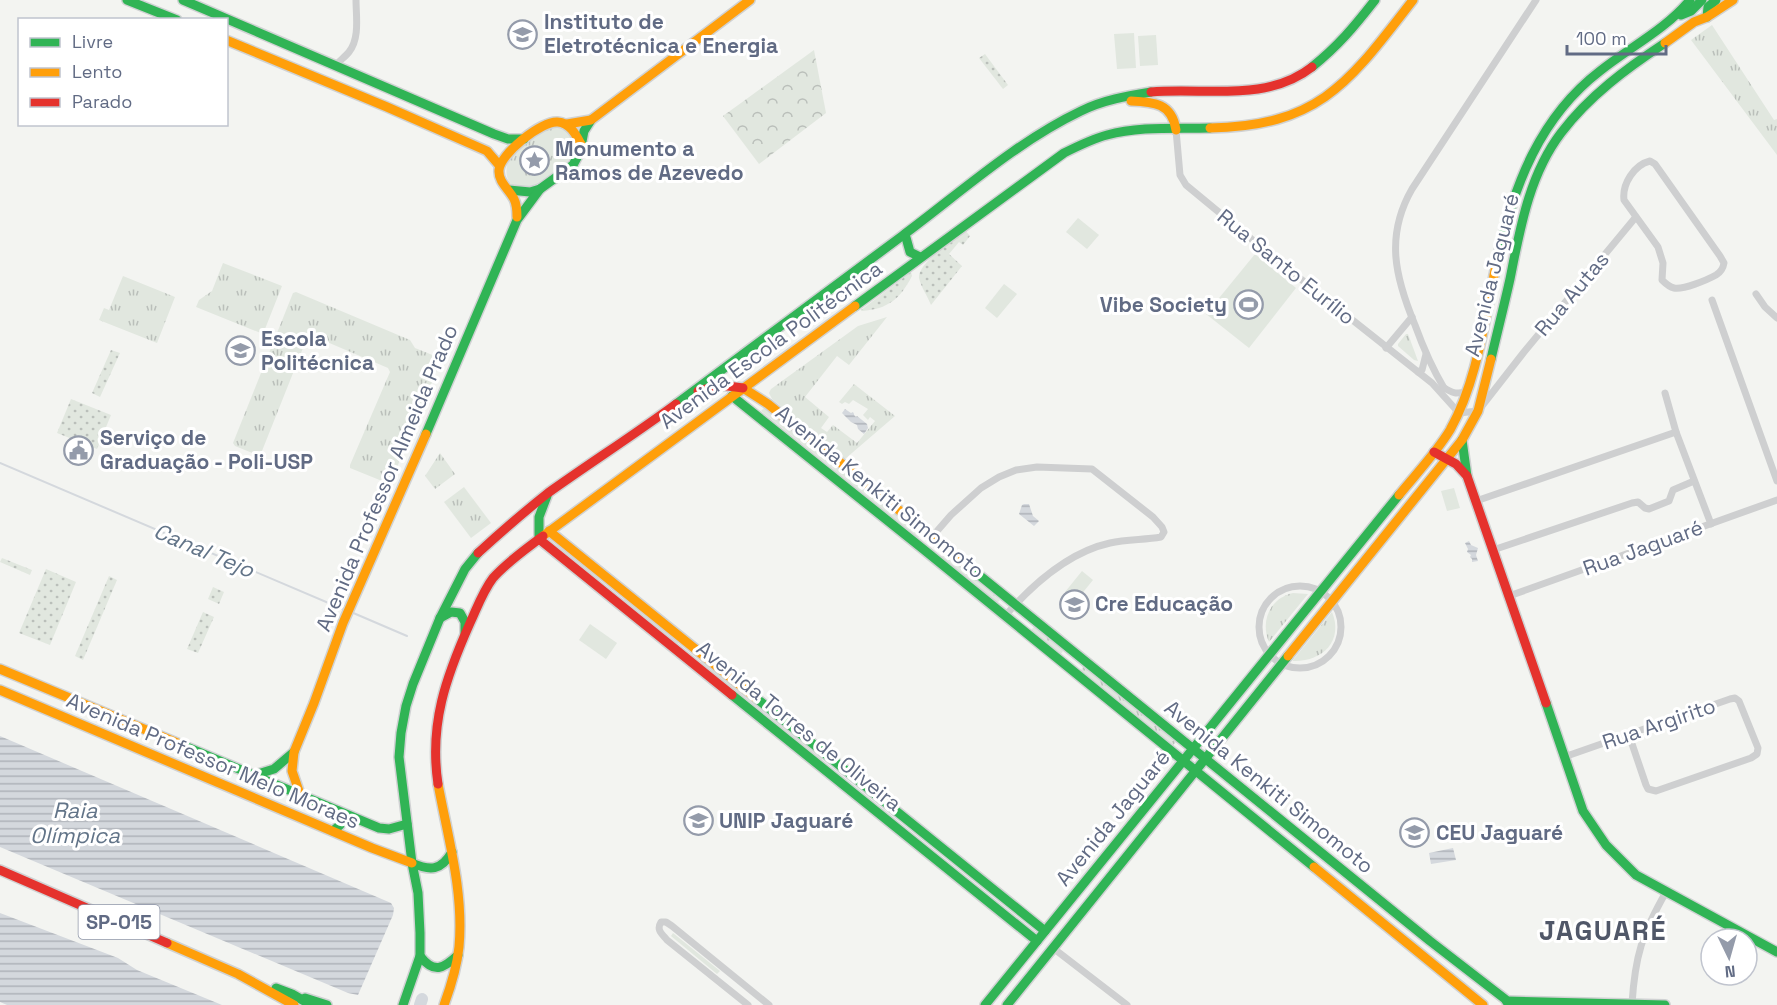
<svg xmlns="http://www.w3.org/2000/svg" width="1777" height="1005" font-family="'Space Grotesk',sans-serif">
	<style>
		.grass { fill: url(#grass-tufts) }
		.forest { fill: url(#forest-crowns) }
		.garden { fill: url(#garden-dots) }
		.pitch { fill: #e1e7df }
		.water { fill: url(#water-rules) }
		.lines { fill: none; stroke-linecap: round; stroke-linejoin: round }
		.stream { stroke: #d4d8dd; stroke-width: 2 }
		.river { stroke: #d4d8dd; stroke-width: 12 }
		.fast-casing { stroke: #d0d2d3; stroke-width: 12 }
		.slow-casing { stroke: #d0d2d3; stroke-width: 12 }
		.jam-casing { stroke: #d0d2d3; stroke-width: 12 }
		.street { stroke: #cecfd0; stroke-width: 7 }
		.fast { stroke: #30b455; stroke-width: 9 }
		.slow { stroke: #ff9f0a; stroke-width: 9 }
		.jam { stroke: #e5322d; stroke-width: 9 }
		.labels { text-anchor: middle; stroke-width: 6; stroke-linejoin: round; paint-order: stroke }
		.shield { fill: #fff; stroke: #9097a9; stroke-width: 1.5 }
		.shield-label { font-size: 20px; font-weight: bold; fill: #616b84 }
		.poi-label { font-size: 21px; font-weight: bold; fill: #616b84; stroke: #fff; text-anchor: start }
		.street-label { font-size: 21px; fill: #616b84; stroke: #fff }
		.water-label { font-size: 22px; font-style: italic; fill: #627488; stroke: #fff }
		.district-label { font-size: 27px; font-weight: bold; letter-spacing: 1.5px; fill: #505768; stroke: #fff }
	</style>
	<defs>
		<pattern id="grass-tufts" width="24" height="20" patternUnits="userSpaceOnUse" patternTransform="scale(1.5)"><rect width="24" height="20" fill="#e1e7df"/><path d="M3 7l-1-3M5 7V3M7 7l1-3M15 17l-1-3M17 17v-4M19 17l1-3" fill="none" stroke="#babfba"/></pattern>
		<pattern id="forest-crowns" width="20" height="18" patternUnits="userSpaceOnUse" patternTransform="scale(1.5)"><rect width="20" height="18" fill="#e1e7df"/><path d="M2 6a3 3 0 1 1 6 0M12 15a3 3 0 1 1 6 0" fill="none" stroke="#babfba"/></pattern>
		<pattern id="garden-dots" width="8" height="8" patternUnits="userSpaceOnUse" patternTransform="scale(1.5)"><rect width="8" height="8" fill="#e1e7df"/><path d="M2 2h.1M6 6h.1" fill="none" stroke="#babfba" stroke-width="1.8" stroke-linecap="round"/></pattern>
		<pattern id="water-rules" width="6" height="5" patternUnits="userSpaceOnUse" patternTransform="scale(1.5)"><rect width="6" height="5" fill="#d4d8dd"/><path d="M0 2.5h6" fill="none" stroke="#afb3b9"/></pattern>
	</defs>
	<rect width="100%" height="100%" fill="#f3f4f1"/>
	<g class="grass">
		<path d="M1712,25L1774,120L1777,119V155L1691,40Z"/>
		<path d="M555,125L567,127C571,134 576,139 576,148C575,161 537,189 524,189C505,189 502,168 512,155C521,144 537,136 548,127Z"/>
		<path d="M223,263L282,286L263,334L196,307L199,300L212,291Z"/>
		<path d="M123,276L175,297L157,343L99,320L104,308L109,310Z"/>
		<path d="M296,292L410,340L415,348L440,358L441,360L391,482L387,483L350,468V465L390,372L388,368L313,336L307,338L260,456L235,446L233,443L293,293Z"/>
		<path d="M887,317L849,365L837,356L805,397L829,417L821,428L827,432L833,425L857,443L875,421L870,417L868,420L863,415L868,409L853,400L849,404L845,402L842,404L839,402L854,384L895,416L845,459L772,399L769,393L771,389L858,326Z"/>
		<path d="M1406,334H1408L1418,361L1414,360L1398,346V344Z"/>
		<path d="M764,408L920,535L918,538L761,411Z"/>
		<path d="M440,453L455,474L435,489L425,476Z"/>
		<path d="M464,487L491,523L471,538L444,502Z"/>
		<path d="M558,545L599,578L597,580L556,547Z"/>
		<path d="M944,554L1000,600L997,603L941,557Z"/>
		<path d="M1293,593L1308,594L1269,642C1260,621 1270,598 1293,593Z"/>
		<path d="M625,599L679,642L677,645L623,601Z"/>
		<path d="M1332,612C1344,641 1322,662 1293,661V660Z"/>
		<path d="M1034,627L1063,651L1061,654L1031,630Z"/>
		<path d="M702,661L823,758L821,761L700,663Z"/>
		<path d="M1083,667L1176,742L1173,745L1081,670Z"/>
		<path d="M673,933L720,971L717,974L671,936Z"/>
	</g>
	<path class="forest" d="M814,50L826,113L759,164L723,116Z"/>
	<g class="garden">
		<path d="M985,54L1008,85L1003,89L979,58Z"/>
		<path d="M965,230L970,236L963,245L959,242L949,254L962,266L931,305C928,297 921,287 919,278C917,264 954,239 965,230Z"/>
		<path d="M911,272L912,276C900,299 888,309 862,311L861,310Z"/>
		<path d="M111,350L120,353L100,397L92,393Z"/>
		<path d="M71,399L111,415L97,449L57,433Z"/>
		<path d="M2,558L32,570L30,575L0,562Z"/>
		<path d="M46,569L76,582L50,645L19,633Z"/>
		<path d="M109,576L117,580L83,660L75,656Z"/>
		<path d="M213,587L224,592L219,604L208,599Z"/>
		<path d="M203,612L214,617L198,653L187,649Z"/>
	</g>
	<g class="pitch">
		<path d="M1134,33L1136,68L1117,69L1114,34Z"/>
		<path d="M1156,35L1158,65L1140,66L1138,36Z"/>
		<path d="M1078,218L1099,235L1087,249L1066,232Z"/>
		<path d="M1255,254L1296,288L1249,348L1206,314Z"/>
		<path d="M1004,284L1017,294L997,318L985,308Z"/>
		<path d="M1454,488L1460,508L1447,511L1441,491Z"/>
		<path d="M1082,571L1093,580L1076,601L1065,592Z"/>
		<path d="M590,624L617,643L606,659L579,640Z"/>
	</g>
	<g class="water">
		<path d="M845,409L851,413L853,412L854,414V415L856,417L857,416L867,424L868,428L864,434L858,429L857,425L851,422L842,413Z"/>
		<path d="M1024,504H1029L1033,516L1039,521L1034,526L1019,514L1022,505Z"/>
		<path d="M1469,541L1471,545L1478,548L1476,555L1478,561L1472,562V559L1470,557L1471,555L1467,552L1468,549L1465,543Z"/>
		<path d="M0,736L391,903L394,908L393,915L358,995L348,993L0,847Z"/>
		<path d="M1453,848L1456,860L1431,864L1429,853Z"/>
		<path d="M0,913L118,958L137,970L222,1005H7L0,1002Z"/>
	</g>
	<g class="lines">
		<g class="stream">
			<path d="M0,463L345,610"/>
			<path d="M351,612L407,636"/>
		</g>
		<path class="river" d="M420,1005L422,999"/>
		<defs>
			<g id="fast">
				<path d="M127,0L177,20"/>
				<path d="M183,0L494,134L508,139H524"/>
				<path d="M1681,15L1691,11L1702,0"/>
				<path d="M1707,17L1708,7L1716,0"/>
				<path d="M1312,67C1338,46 1354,27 1375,0"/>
				<path d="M509,190L530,192L540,189L573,165L580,152L584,131L591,120"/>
				<path d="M905,234L910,252L920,257"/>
				<path d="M1498,256C1514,185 1540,117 1600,71C1630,47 1665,30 1690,0"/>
				<path d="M855,306L1064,153C1078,146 1092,139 1107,135C1140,126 1176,129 1210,128"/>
				<path d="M1491,359C1497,333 1504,306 1510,279C1520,229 1529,175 1561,133C1589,96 1627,68 1665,43"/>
				<path d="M732,396L923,549L1314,867"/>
				<path d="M676,404C751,348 827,292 902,236C960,193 1016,142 1081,111C1103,100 1127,96 1151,92"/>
				<path d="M426,434L517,220L540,189"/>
				<path d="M1462,440L1467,476"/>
				<path d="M539,539V517L547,496"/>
				<path d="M963,562L1430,941L1505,999L1509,1005"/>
				<path d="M440,618L451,612L460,613L465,622V633"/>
				<path d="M732,695L1037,941"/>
				<path d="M756,698L1045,931"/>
				<path d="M1546,703L1583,811L1606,845L1636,875L1777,952"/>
				<path d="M182,745L379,828L389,829L407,824"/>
				<path d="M255,775L274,769L294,752"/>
				<path d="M333,831L340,825L341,815L338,811"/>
				<path d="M412,863C430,871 441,871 452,852"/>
				<path d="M420,956C434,974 443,969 458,955"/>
				<path d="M276,988L292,994L311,1005"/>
				<path d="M305,998L327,1005"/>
				<path d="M1507,1001L1665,1005"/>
				<path d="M403,1005L420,956V933L418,893L412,863L399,757L401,733L406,706L413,684L440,618L465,569L478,553"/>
				<path d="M985,1005L1399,495"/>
				<path d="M1007,1005L1288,656"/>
			</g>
			<g id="slow">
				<path d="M226,40L387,107L487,151L499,165"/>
				<path d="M1665,43L1694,22L1707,17L1733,0"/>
				<path d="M1131,101C1154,102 1172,103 1176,130"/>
				<path d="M567,124L591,120L750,0"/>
				<path d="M1210,128C1321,126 1350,81 1413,0"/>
				<path d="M517,217C517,210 517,205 514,199C509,189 498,182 499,170C500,154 542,120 558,122C570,123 576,135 581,144"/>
				<path d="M743,388L768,404L963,562"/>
				<path d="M1399,495C1416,474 1436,453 1450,430C1479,378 1485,314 1498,256"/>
				<path d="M549,531L756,698"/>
				<path d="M543,536L855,306"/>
				<path d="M1288,656L1462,440L1478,411L1491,359"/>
				<path d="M0,669L182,745"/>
				<path d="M0,690L372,848L412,863"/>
				<path d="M438,784C448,838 464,892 459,947C457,967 451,986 444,1005"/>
				<path d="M300,794L292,771L294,752L314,703L343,623L426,434"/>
				<path d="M1314,867L1483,1005"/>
				<path d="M167,943L238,974L294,1005"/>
			</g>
			<g id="jam">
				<path d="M1151,92C1204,87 1266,103 1312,67"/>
				<path d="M698,391L720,385L743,388"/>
				<path d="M1434,452L1456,464L1467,476L1546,703"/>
				<path d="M539,539L732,695"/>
				<path d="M478,553C501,532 524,512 548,493C590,463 634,435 676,404"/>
				<path d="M438,784C429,724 446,677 470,623C477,608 483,591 493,578C507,562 526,549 543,536"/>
				<path d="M0,870L167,943"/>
			</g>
		</defs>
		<use href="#fast" class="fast-casing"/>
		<use href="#slow" class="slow-casing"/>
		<use href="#jam" class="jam-casing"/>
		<g class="street">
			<path d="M335,66C339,61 345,57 349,52C360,38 356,16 356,0"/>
			<path d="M1176,130L1180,175L1186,185L1278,261L1432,383L1459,413L1478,411L1524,352L1635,218"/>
			<path d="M1650,161L1655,164L1720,256L1724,263C1723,269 1721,272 1716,275C1707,280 1683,290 1674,288C1669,287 1665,283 1662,280L1663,263L1658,247L1624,200C1622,184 1634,165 1650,161Z"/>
			<path d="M1756,294L1765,307L1777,318"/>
			<path d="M1712,300L1777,481"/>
			<path d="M1386,348L1412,317"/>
			<path d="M1418,372L1422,370L1426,354"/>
			<path d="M1442,387C1454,393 1454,395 1467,391"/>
			<path d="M1444,388C1432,368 1423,347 1415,325C1395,277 1385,236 1412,189L1536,0"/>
			<path d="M1665,393L1676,432L1711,524"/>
			<path d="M1476,501L1676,432"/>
			<path d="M931,538L951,515L981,488L999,477L1016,470L1037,467L1092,469L1153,517L1162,527L1164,532L1161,537C1144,540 1127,539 1110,543C1069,552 1032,585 1005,616"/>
			<path d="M1493,550L1632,503L1638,502L1645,508L1649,509L1669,501L1673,490L1694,481"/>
			<circle cx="1300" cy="627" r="41"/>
			<path d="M1509,596L1777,500"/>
			<path d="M1564,757L1730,699L1735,698L1739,701L1758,748L1757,754L1751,758L1656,791L1648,789L1646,785L1629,735"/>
			<path d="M1053,948L1127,1005"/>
			<path d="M1632,1004C1635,956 1642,934 1666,892"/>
			<path d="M748,1005L667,940C662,934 656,930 661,922H666L672,926L769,1005"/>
		</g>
		<use href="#fast" class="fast"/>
		<use href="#slow" class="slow"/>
		<use href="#jam" class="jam"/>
	</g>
	<defs>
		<symbol id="university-ring" viewBox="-11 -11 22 22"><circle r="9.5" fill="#fff" stroke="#949baa" stroke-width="1.5"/><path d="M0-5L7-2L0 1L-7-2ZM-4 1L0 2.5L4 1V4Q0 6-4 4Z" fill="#949baa"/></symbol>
		<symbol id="sight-ring" viewBox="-11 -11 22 22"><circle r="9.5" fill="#fff" stroke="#949baa" stroke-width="1.5"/><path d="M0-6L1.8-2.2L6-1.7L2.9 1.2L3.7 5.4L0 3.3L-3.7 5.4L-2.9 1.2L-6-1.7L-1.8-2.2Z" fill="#949baa"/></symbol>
		<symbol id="stadium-ring" viewBox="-11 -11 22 22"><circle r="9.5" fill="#fff" stroke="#949baa" stroke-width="1.5"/><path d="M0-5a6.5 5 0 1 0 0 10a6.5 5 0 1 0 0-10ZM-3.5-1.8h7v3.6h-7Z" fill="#949baa"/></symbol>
		<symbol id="civic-ring" viewBox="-11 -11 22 22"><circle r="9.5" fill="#fff" stroke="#949baa" stroke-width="1.5"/><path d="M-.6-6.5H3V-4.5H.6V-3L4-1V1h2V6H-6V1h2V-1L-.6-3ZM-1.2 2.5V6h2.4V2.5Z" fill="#949baa"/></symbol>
		<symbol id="school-ring" viewBox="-11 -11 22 22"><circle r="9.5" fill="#fff" stroke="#949baa" stroke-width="1.5"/><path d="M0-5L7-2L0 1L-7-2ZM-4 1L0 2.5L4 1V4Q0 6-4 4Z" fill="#949baa"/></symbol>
	</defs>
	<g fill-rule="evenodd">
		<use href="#university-ring" x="506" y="18" width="33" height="33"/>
		<use href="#sight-ring" x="518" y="144" width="33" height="33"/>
		<use href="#stadium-ring" x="1232" y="288" width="33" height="33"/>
		<use href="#university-ring" x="224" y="334" width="33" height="33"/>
		<use href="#civic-ring" x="62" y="434" width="33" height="33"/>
		<use href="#school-ring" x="1058" y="588" width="33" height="33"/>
		<use href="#university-ring" x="682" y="804" width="33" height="33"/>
		<use href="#school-ring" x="1398" y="816" width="33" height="33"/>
	</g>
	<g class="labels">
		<rect class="shield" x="78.5" y="905" width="81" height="34" rx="4.5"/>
		<g class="shield-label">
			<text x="119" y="929">SP-015</text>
		</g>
		<g class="poi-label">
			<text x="544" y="29">Instituto de<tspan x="544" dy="24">Eletrotécnica e Energia</tspan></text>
			<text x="555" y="156">Monumento a<tspan x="555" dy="24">Ramos de Azevedo</tspan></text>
			<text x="1227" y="312" text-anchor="end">Vibe Society</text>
			<text x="261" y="346">Escola<tspan x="261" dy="24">Politécnica</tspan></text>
			<text x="100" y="445">Serviço de<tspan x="100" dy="24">Graduação - Poli-USP</tspan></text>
			<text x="1095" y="611">Cre Educação</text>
			<text x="719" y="828">UNIP Jaguaré</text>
			<text x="1436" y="840">CEU Jaguaré</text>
		</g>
		<g class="street-label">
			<text transform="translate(1286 267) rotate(39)" y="7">Rua Santo Eurílio</text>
			<text transform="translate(1492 275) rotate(-76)" y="7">Avenida Jaguaré</text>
			<text transform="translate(1572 294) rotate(-50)" y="7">Rua Autas</text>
			<text transform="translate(771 345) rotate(-36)" y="7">Avenida Escola Politécnica</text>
			<text transform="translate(387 478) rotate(-67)" y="7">Avenida Professor Almeida Prado</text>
			<text transform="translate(880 492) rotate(39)" y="7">Avenida Kenkiti Simomoto</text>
			<text transform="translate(1643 548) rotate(-20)" y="7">Rua Jaguaré</text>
			<text transform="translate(1659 724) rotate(-19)" y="7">Rua Argirito</text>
			<text transform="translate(799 726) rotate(39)" y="7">Avenida Torres de Oliveira</text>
			<text transform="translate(213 761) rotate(23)" y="7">Avenida Professor Melo Moraes</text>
			<text transform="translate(1269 787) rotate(39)" y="7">Avenida Kenkiti Simomoto</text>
			<text transform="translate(1113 818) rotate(-51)" y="7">Avenida Jaguaré</text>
		</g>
		<g class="water-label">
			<text transform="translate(204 550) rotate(23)" y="8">Canal Tejo</text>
			<text x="75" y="818">Raia<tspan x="75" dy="25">Olímpica</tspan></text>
		</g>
		<g class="district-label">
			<text x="1603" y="940">JAGUARÉ</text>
		</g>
	</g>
	<rect x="18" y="18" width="210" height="108" fill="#ffffff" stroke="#c0c4ce" stroke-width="1.5"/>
	<rect x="30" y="38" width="30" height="9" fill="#30b455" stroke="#c0c4ce" stroke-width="1.5"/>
	<text x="72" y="48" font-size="18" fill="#616b84">Livre</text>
	<rect x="30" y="68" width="30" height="9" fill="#ff9f0a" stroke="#c0c4ce" stroke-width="1.5"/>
	<text x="72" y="78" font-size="18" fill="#616b84">Lento</text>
	<rect x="30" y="98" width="30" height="9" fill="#e5322d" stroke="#c0c4ce" stroke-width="1.5"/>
	<text x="72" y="108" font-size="18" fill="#616b84">Parado</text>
	<g transform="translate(1729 957) rotate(175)"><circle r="28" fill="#ffffff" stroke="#c0c4ce" stroke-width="1.5"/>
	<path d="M0-4.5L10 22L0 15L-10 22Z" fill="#949baa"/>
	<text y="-9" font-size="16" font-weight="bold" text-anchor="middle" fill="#616b84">N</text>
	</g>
	<path d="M1567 45v9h99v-9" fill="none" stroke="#616b84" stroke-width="3"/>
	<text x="1576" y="45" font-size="18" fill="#616b84" stroke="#ffffff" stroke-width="4.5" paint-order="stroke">100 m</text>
</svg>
